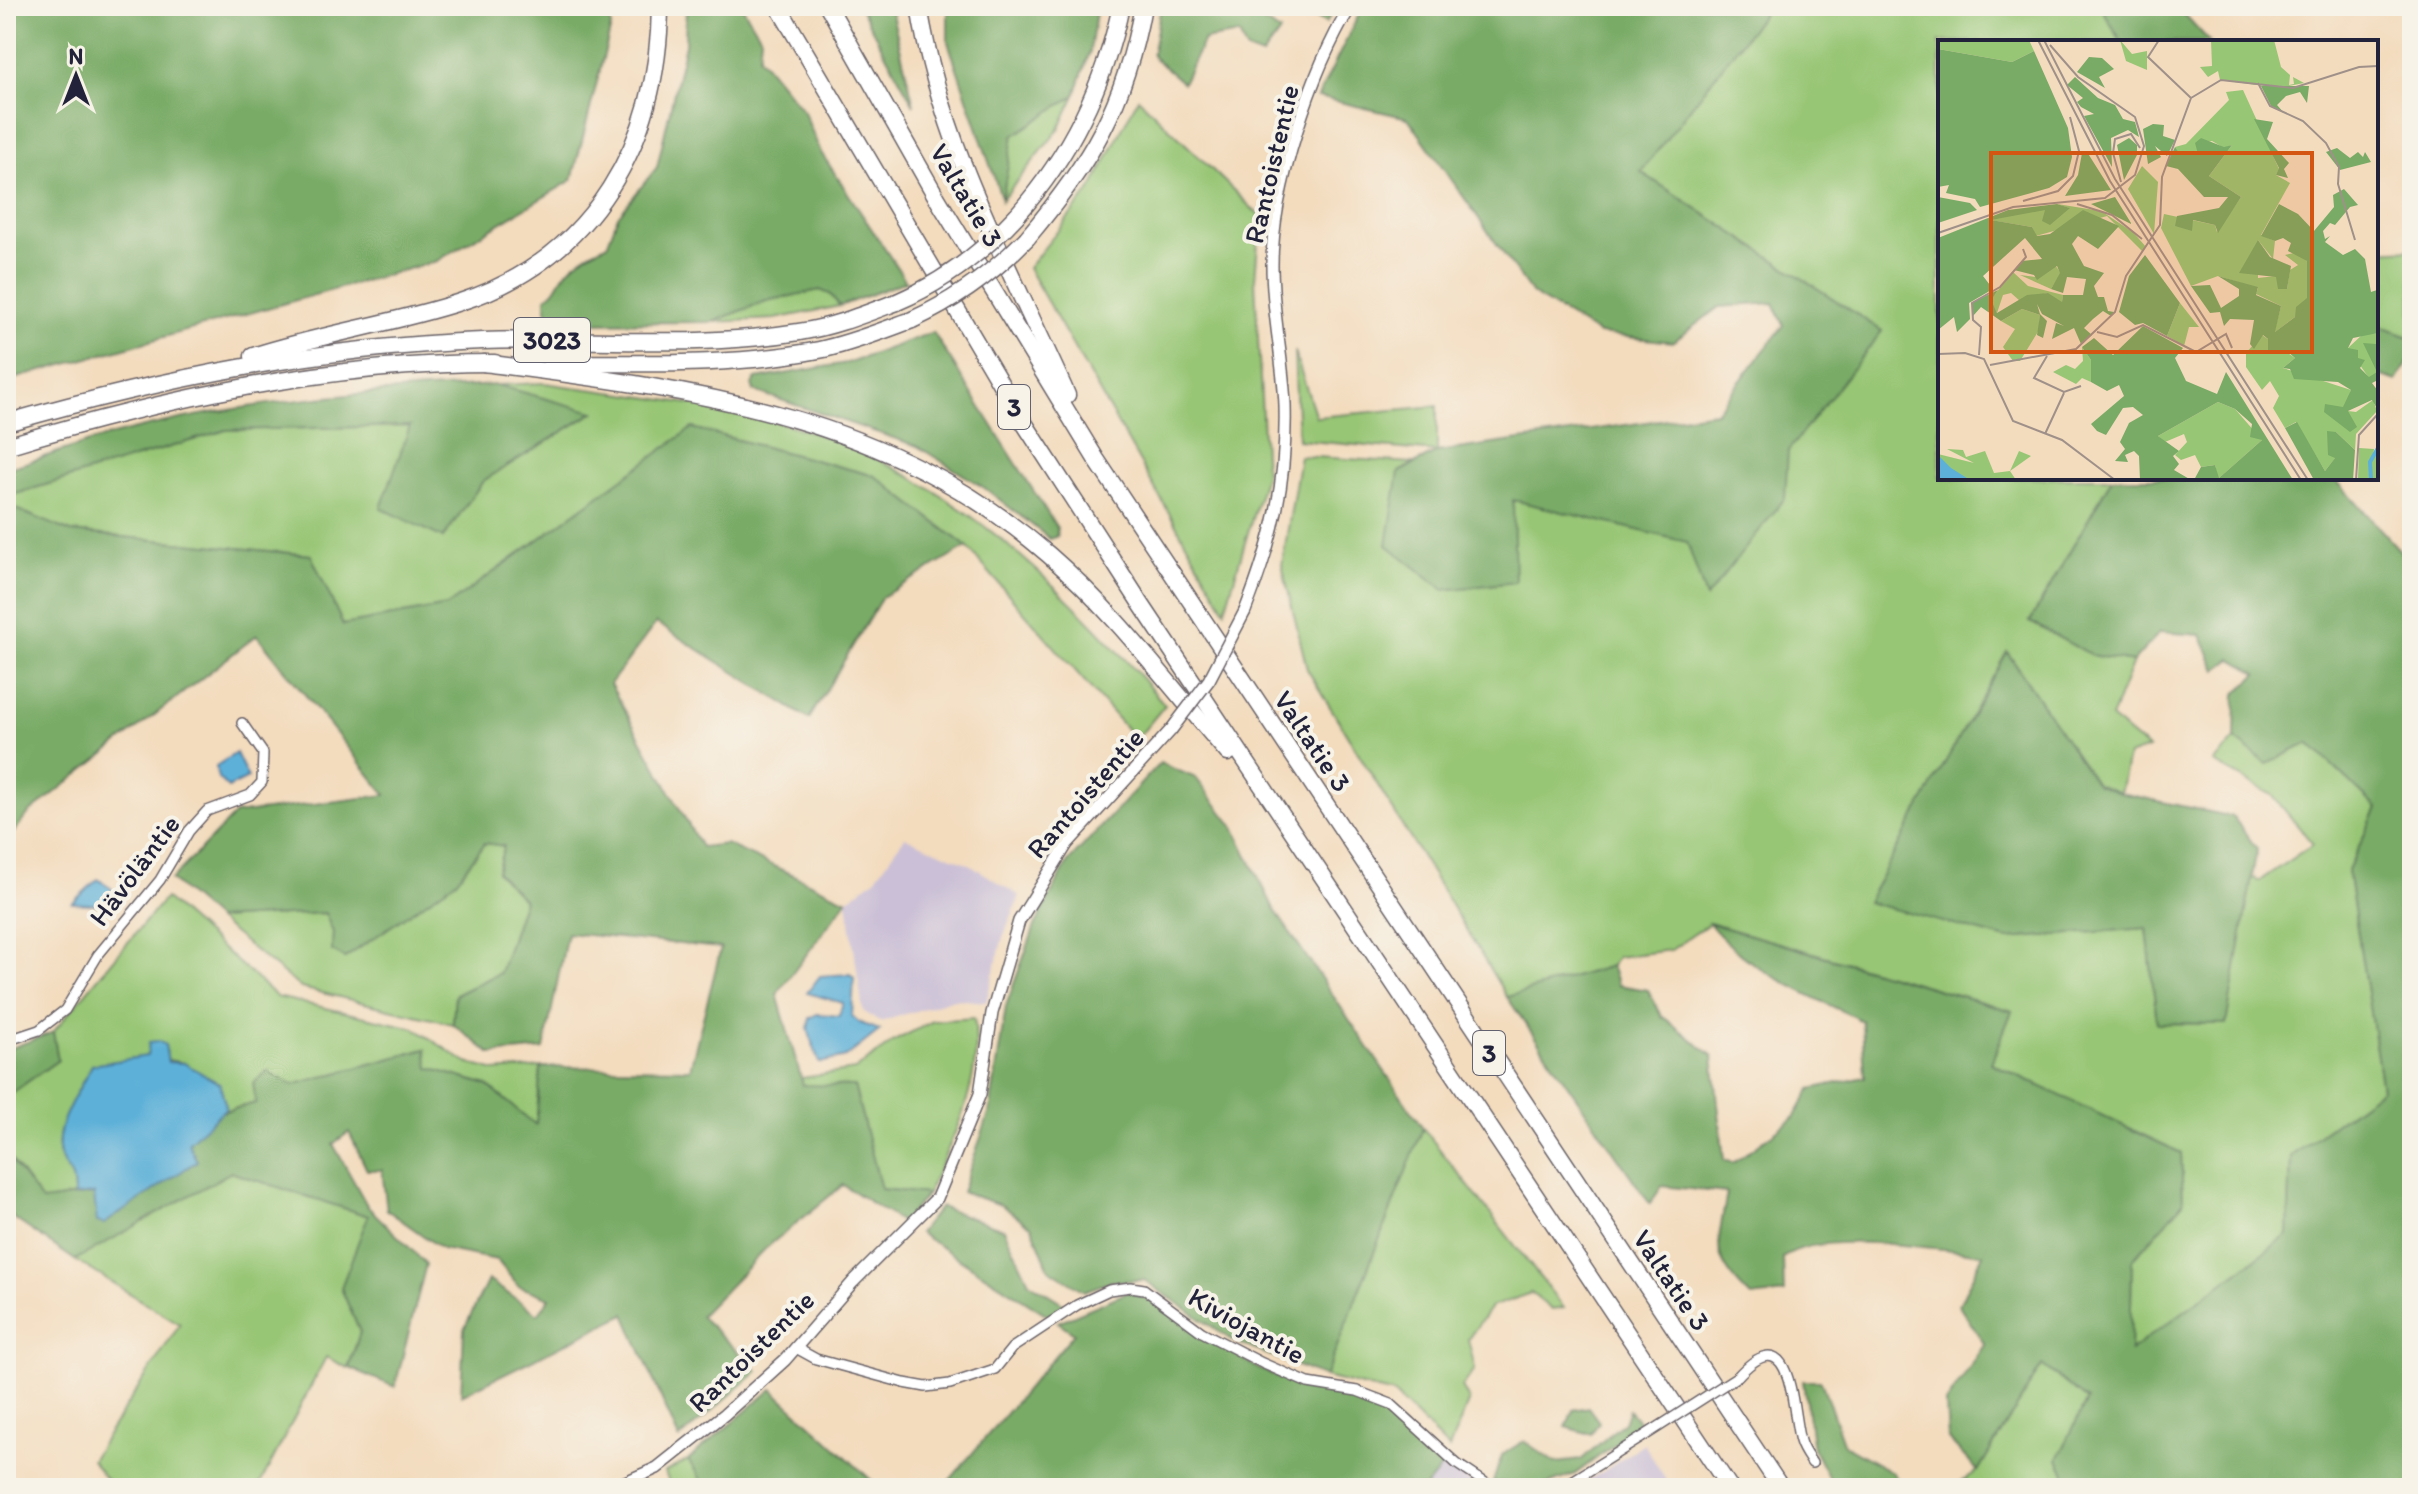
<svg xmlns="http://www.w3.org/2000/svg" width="2418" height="1494" font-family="Itim,sans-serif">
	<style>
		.industrial { fill: #cabfd6 }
		.green { fill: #97c675; stroke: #5c7458; stroke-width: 2 }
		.forest { fill: #79ab66; stroke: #4e6650; stroke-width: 2 }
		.water { fill: #5db0d8; stroke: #40698a; stroke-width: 2 }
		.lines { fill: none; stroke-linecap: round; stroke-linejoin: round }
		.minor-casing { stroke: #6b6368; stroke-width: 12 }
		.tertiary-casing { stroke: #6b6368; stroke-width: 14 }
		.motorway-casing { stroke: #6b6368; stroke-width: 19 }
		.minor { stroke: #fff; stroke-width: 9 }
		.tertiary { stroke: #fff; stroke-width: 11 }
		.motorway { stroke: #fff; stroke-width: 16 }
		.minor-bridge-casing { stroke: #6b6368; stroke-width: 12; stroke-linecap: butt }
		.tertiary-bridge-casing { stroke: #6b6368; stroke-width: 14; stroke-linecap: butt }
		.motorway-bridge-casing { stroke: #6b6368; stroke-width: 19; stroke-linecap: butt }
		.minor-bridge { stroke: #fff; stroke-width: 9 }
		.tertiary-bridge { stroke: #fff; stroke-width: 11 }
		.motorway-bridge { stroke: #fff; stroke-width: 16 }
		.labels { text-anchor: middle; stroke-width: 8; stroke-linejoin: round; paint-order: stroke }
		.shield { fill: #f7f3e8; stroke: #62616f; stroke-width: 2 }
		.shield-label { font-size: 26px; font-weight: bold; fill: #22223b }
		.street-label { font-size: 28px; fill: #22223b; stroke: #f7f3e8 }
		.inset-river { fill: none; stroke: #5db0d8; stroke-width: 4 }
		.inset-road { fill: none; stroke: #9f9189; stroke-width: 2 }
		.view { fill: #d45411; fill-opacity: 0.15; stroke: #d45411; stroke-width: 4 }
		.inset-edge { fill: none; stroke: #22223b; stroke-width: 4 }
	</style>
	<rect width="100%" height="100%" fill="#f7f3e8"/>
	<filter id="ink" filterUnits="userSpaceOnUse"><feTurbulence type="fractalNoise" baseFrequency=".0125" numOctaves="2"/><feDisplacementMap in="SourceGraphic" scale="16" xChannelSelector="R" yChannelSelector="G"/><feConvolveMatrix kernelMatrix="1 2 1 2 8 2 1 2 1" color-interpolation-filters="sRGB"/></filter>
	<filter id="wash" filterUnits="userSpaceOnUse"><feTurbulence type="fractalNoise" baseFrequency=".006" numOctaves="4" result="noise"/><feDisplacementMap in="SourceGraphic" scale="32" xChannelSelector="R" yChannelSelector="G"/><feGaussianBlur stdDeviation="1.8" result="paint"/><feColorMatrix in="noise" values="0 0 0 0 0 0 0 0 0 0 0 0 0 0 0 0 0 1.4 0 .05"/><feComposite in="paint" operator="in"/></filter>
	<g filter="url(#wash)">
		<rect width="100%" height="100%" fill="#f3dbbd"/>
		<g class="industrial">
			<path d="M905,837L969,864L1020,896L1003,937L986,1002L954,999L880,1022L863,1011L847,900L875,879Z"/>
			<path d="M1644,1444L1671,1488H1574L1601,1473Z"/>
			<path d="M1445,1463L1478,1488H1425Z"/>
		</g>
		<g class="green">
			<path d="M1420,6H1538L1423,11Z"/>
			<path d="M1769,6H2100L2122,42H1940V478H2112L2030,621L2091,655L2133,662L2111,718L2148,749L2128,756L2120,793L2096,784L2008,653L2007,939L2147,928L2157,1023L2226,1024L2251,876L2259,881L2313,844L2272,795L2214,763L2235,739L2267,763L2309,743L2377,808L2348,870L2382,1089L2291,1156L2288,1235L2130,1352L2132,1260L2183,1203L2181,1153L1991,1063L2012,1011L1710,923L1671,950L1617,957L1611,966L1507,997L1307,669L1282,565L1300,456L1414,463L1399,472L1688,542L1706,598L1784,498L1787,451L1882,331L1641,172Z"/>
			<path d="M1075,95L1059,129L1002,200L1012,136Z"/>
			<path d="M1138,98L1260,216L1255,280L1265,475L1225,610L1028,268L1092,188Z"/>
			<path d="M2412,249V338L2376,325V251Z"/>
			<path d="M820,290L830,294L840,306L775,319L712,322L766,301Z"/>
			<path d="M1294,351L1316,417L1437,406V452L1298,440Z"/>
			<path d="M544,383C622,394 702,403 778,422C940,464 1061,582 1165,705L1136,740L967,547L875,476L693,428L447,606L343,625L310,555L71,532L6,505V497L226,430L411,426L443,538L483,481L593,413L497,385Z"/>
			<path d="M485,843L504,846L497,872L524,899L500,973L455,995L453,1024L301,988L216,919L325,913L333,932L332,951L456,881Z"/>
			<path d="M165,898L277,997L414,1028L467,1063L495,1071L541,1067L536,1126L487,1085L428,1068L425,1049L293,1085L256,1103L218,1113L210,1081L184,1063L148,1056L92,1065C80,1089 52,1127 60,1155C66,1175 74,1166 74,1196L42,1202L8,1155L6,1097L58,1060L53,1032Z"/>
			<path d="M974,1018C984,1081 953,1139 927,1194L881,1189L854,1086H803L801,1078L855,1070L894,1041L933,1021Z"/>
			<path d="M1423,1128L1564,1308L1552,1310L1531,1293L1491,1307L1468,1339L1475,1369L1462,1387L1469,1400L1449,1449L1394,1394L1325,1377Z"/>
			<path d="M231,1172L369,1216L341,1288L360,1332L348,1368L326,1357L258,1488H113L91,1460L180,1324L75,1260Z"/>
			<path d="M2042,1365L2087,1400L2058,1459L2072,1488H1950L1978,1471Z"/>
			<path d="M688,1460L707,1488H671L665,1472Z"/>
			<path d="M442,1481L443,1488H394V1483Z"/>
		</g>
		<g class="forest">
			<path d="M6,6H608L611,27L572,180L437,261L6,381Z"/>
			<path d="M686,6L743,8L761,37L759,57L804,112L820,151L906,281L840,306L830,294L820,290L766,301L712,322L555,323L546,309V297C556,291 557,285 563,276C571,264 592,250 607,245L618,216L657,167L685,44Z"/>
			<path d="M859,6H890L914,105Z"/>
			<path d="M948,6H1097L1090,51L1075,95L1013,136L1002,200L948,42Z"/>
			<path d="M1161,6H1238L1280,32L1262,56L1246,50L1239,34L1204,40L1183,83L1152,56Z"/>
			<path d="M1303,6H1337L1326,23L1304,11Z"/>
			<path d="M1363,6H1420L1423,11L1538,6H1769L1641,172L1882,331L1788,451L1785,498L1706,598L1687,542L1513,500L1515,582L1444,590L1387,545L1399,472L1437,452L1716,412L1784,325L1774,303L1719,307L1673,342L1599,334L1532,294L1408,118L1318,97Z"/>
			<path d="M2100,6H2177L2210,42H2122Z"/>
			<path d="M2376,325L2412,338V356L2397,381L2376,374Z"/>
			<path d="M933,332L1057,528V536L1050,539L986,489L917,446L754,391L752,384L756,379L852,362Z"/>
			<path d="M497,385L594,412L483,481L443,538L381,508L410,426L226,430L6,497V469C47,457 87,441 128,431C248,400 374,391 497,385Z"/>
			<path d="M692,428L875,476L967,547L882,597L809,719L656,623L610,684L701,847L726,844L847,900L777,994L803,1085L854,1086L881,1189L927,1194L903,1223L843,1185L766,1248L700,1316L758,1371L679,1439L625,1314L461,1395L464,1329L488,1280L538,1314L550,1298L518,1286L497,1260L442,1249L387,1210L382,1170H367L349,1132L333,1144L368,1207L426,1264L395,1387L349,1368L360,1332L341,1288L368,1216L231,1172L75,1260L6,1213V1147L8,1156L42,1201L94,1194L97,1221L197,1161L187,1143L218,1113L256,1103L253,1083L268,1071L293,1085L426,1049L429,1068L487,1085L536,1125L541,1067L690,1069L721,948L567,933L544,1049L491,1054L453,1024L455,995L500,973L524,900L497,872L504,846L485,843L456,881L345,958L332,951L333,932L325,913L216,919L171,880L235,814L386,795L257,635L29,813L6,842V505L71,532L311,555L343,625L447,606Z"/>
			<path d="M2112,478H2334L2412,564V1488H2072L2058,1459L2087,1400L2042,1365L1978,1471L1948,1439L1946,1403L1985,1345L1959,1305L1983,1254C1939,1249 1815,1229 1783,1258L1784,1293L1751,1297C1708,1256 1718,1246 1727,1193L1662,1186L1650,1204L1507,997L1611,966L1618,985L1648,990L1662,1016L1713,1056L1724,1160L1733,1163L1794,1118L1811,1089L1865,1077L1862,1021C1809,994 1747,971 1709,923L2012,1011L1991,1063L2181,1153L2183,1203L2132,1260L2130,1351L2288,1235L2291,1156L2382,1089L2348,870L2377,808L2309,743L2267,764L2235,739L2236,694L2258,674L2232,659L2217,670L2201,635L2160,632L2133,662L2091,655L2030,622Z"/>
			<path d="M2007,652L2096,784L2120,793L2233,817L2257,849L2226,1024L2157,1023L2147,928L2007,939L1867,902Z"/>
			<path d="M1160,763L1196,778L1234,827L1274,909L1423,1128L1325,1377L1233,1341L1144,1280L1113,1281L1084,1291L1049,1269L1032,1227L1001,1205L962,1192L990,1111L1006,1006L1035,926L1068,862Z"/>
			<path d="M53,1032L58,1060L6,1097V1050Z"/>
			<path d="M940,1207L1004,1229L1029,1282L1066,1305L1049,1316L919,1233Z"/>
			<path d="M1128,1292L1147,1299L1259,1369L1295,1383L1374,1404L1445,1463L1425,1488H943L1074,1333L1058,1322Z"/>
			<path d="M1803,1381H1821L1844,1445L1892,1472L1904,1488H1834L1813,1448Z"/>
			<path d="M772,1389L880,1488H707L688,1460Z"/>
			<path d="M1588,1407L1599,1422L1591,1434L1566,1427L1573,1410Z"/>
			<path d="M1629,1410L1641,1425L1575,1474L1546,1485L1493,1482L1502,1455L1524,1441L1555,1463L1581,1460L1624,1422Z"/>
		</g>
		<g class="water">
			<path d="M236,753L248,778L228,788L218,778L216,766Z"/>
			<path d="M98,879L112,889L105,905L72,903Z"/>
			<path d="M850,974L854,978L852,1016L860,1023L880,1030L846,1057L819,1063L808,1029L810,1018L817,1014L839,1016L843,1003L807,993L820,976Z"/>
			<path d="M158,1041L165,1045L168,1062L184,1063L220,1084L226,1108L188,1143L197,1161L104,1224L97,1222L94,1194L74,1196C74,1166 65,1175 60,1155C52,1126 80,1089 92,1065L147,1056L149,1042Z"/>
		</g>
	</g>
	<g filter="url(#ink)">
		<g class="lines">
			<defs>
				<g id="minor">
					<path d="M6,1041L39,1030L65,1010L98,955L160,880L189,831L207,811L250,795L262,782L263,753L242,723"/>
					<path d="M796,1348L816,1359L904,1383L926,1387L950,1384L995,1369L1012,1348L1077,1305L1109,1290L1131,1287L1144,1289L1202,1332L1262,1363L1308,1383L1357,1391L1391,1404L1457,1464L1493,1488"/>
					<path d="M1738,1376C1794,1315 1791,1411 1800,1441C1802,1449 1808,1457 1812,1463"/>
					<path d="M1561,1488L1641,1438"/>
				</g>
				<g id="tertiary">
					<path d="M1245,611C1273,540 1287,482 1285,405C1283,358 1272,312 1272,265C1272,189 1311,71 1351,6"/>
					<path d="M612,1488L657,1468L725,1414L785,1360L853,1282L937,1198L980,1094L992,1013L1019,921L1067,844L1171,730"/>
				</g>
				<g id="motorway">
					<path d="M778,6L1019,415L1141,604L1730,1488"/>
					<path d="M828,6L937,198L1096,459L1781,1488"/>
					<path d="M919,6C941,147 1010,267 1067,395"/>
					<path d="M1017,215C1071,154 1104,86 1121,6"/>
					<path d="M1027,238C1091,162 1125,105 1143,6"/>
					<path d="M253,356C321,334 392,324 460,302C594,259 659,141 660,6"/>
					<path d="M484,363C691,390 884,412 1049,555C1116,613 1170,687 1228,753"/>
					<path d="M551,363C640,363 731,367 819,350C850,344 881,331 912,320"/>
					<path d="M6,423C163,378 320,347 483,341C588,337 695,349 799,332C833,327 865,314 897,302"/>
					<path d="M6,446C165,398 329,363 495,363"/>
				</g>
			</defs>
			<use href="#minor" class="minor-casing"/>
			<use href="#tertiary" class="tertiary-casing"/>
			<use href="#motorway" class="motorway-casing"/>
			<use href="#minor" class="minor"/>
			<use href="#tertiary" class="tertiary"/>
			<use href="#motorway" class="motorway"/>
			<defs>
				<path id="minor-bridge" d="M1641,1438L1738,1376"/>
				<path id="tertiary-bridge" d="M1171,730L1209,680L1245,611"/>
				<g id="motorway-bridge">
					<path d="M897,302C944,282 983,252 1017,215"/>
					<path d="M912,320C956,300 993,273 1027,238"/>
				</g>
			</defs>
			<use href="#minor-bridge" class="minor-bridge-casing"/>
			<use href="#tertiary-bridge" class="tertiary-bridge-casing"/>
			<use href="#motorway-bridge" class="motorway-bridge-casing"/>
			<use href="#minor-bridge" class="minor-bridge"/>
			<use href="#tertiary-bridge" class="tertiary-bridge"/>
			<use href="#motorway-bridge" class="motorway-bridge"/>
		</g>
	</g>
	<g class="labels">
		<g class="shield">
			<rect x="514" y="318" width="76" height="44" rx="6"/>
			<rect x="998" y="385" width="32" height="44" rx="6"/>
			<rect x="1473" y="1031" width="32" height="44" rx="6"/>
		</g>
		<g class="shield-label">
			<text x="552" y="349">3023</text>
			<text x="1014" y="416">3</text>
			<text x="1489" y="1062">3</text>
		</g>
		<g class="street-label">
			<text transform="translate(1271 164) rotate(-77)" y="10">Rantoistentie</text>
			<text transform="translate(967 195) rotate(59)" y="10">Valtatie 3</text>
			<text transform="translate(1313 741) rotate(56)" y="10">Valtatie 3</text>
			<text transform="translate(1085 793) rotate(-49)" y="10">Rantoistentie</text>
			<text transform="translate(134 870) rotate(-53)" y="10">Hävöläntie</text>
			<text transform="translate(1672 1280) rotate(56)" y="10">Valtatie 3</text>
			<text transform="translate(1247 1325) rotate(29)" y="10">Kiviojantie</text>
			<text transform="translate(751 1351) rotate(-44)" y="10">Rantoistentie</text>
		</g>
	</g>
	<g transform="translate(1938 40)">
		<rect width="440" height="440" fill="#f3dbbd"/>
		<path d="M0,0H91L96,11L74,22L0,9ZM182,0L194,14L209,11V30L188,21ZM273,0H336L343,27L352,35L351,45L356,44L355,37L366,43L341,48L282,40L280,31L270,37L262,27L274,26ZM305,50L341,129L338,135L352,143L323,195L337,201L335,219L320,200V238L338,236L349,249L352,230L360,225L347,215L360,212L369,221L370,258L357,277L336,293L343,266L318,254L320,248L280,236L253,246L223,188L226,174L277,185L279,192L303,157L271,136L294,105L286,108L274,101L259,104L260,114L242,115L237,107L248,104L291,60L288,52ZM204,126L220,142L216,194L190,149ZM119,164L163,171L195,192L208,207L204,211L169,176L98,196L94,187L52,180L83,170H107L117,177L131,168ZM117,225L123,233L113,249L82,235L97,237ZM75,232L90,246L125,255L124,263L109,253L82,261L73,253L65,255L59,273L52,260ZM242,263L261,287H251L246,306L229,296ZM84,269L102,275L101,290L82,321H75L65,307L77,289L63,281ZM440,293V312L433,305L440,332L431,338L410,308L425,294ZM324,295L357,318L345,328L413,350L404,381L412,391L410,371L418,372L435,360L439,371L418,394L417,410L398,392V417L387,431L358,382L347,388L335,368L341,356L332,341L324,350L308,327V313ZM144,307L153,320V342L144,338L138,344L115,332L128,325L137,329L145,321ZM280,362L297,369L324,400L280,439L277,425L263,427L257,415L243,420L237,415L249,402L246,394L227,402L220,396ZM421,408L436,409L435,418L440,410L438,440H420ZM9,409L25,410L28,417L47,411L56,433L72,431L81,411L93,416L72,431L78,440H0V414L36,423Z" fill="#97c675"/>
		<path d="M0,9L74,22L96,11L130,88L134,117L129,137L111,148L42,167L37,159L8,153L11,145L0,147ZM151,17L164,18L176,29L161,37L167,48L139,32ZM137,37L160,58L177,65L185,79L197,82L201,97L190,90L173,98L174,127L146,76L156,74L143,67L139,62L145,58L129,45ZM323,46H371L369,63L362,52L348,56L339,65L346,73L333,66ZM316,79L335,82L329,99L351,123L346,129L350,138L338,135L341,128ZM215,84L226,85L225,96L237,100L229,116L217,106L223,117L210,124L205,89ZM191,98L199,105V115L186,140L179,105ZM263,98L286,107L294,105L271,136L303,157L280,193L277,185L255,180L254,191L237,186L239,176L281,168L290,157H266L240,129L228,126L237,107L242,114H260L257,103ZM399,108L412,118L420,112L425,117L427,112L433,122L402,130L388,112ZM149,112L173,150L127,156L140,135L144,113ZM406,149L420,165L412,167L397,185L392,183L385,191L387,199L392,196L387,202L405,215L417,209L427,219L433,252L439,250L440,238V293L415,298L410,308L420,310V318L427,320L422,328L431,337L439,332L425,303L438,304L440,340L434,343L440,351V370L434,360L410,371L419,387L412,392L386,372L387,364L405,367L413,350L400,342L356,339L352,329L345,328L357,318L349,311L330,314V299L325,295L316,309L312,304L316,280L292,279L286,286L282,272L272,273L253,246L272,245L283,268L301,256V249L280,236L320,247L318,255L343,266L337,292L357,277L358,267L369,258V221L350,211L353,203L345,198L337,201L323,196L341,164L360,174L376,191L396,167L395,155ZM0,157L32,163L39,170L0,183ZM177,157L193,183V184L153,164ZM119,164L132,168L112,185L104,181L107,170L53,180L94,187L99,196L112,194L145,170L181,186L160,209L140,196L134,204L146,226L166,233L156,246L160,257H166L170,271L176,272L173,276L165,271L155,279L146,288L154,295L143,304L136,288L114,299L118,283L126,286L104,274L99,264L102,274L109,281L105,298L99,295L102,275L84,269L63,281L43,267L35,276V262L60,250L53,260L59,273L89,255L110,253L124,262L125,255H145L148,239L129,237L125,253L113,249L122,233L119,226L99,240L96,235L76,230L84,221L104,219L87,198L45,236L55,249L31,263L32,279L19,292L16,277L0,290V198L70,170ZM320,200L332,217L353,226L349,249H340L338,237L301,233ZM207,215L242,263L229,296L205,283L197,285L181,272L191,236ZM205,286L245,308L237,318L248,341L279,354L288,332L355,440H256L263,427L277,425L281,438L324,400L312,397L314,384L297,369L280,362L220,396L241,411L235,416L241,424L236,430L253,440H202L201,416L196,411L187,415L190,422L177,421L187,409L182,402L191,383L205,375L195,367L185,368L168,395L159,391L153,384L186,356L181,345L169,351L153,342V320L144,307L156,298L175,315ZM359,382L387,431L397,418L390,415L389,391L398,392L417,410L415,440H376L347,388Z" fill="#79ab66"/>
		<path d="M0,415L13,428L32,440H0Z" fill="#5db0d8"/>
		<path class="inset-river" d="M433,440L432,422L440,408"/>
		<path class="inset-road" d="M100,0L172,141L363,440M106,0L177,139L370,440M221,0L210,17L253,58M320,43L332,66L365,81L388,103L401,127L400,144L417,200M253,58L283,40L355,48L421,27L440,26M183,142L175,113L177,99L193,94L202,108M85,161L120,151L135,136L141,111L132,77M139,164L174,175L204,199M0,193L75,167L167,158L197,135L206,106L197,77L140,37L112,5M159,292L179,297L205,285L258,312L288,294L294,308M0,314L27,313L46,319L75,381L124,400L177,440M41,315L43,287L35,280L34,263L62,247L88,217L85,209M109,316L96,338L126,352L143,346M52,325L138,309L177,272L188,236L222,185L224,137L253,58M107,394L126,353M418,440L421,395L440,374"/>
		<path class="view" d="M53,113H374V312H53Z"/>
		<rect width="440" height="440" class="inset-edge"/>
	</g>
	<rect width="2418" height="1494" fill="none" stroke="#f7f3e8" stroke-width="32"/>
	<g transform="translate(76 76)" stroke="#f7f3e8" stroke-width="6" paint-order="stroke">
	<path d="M0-6L14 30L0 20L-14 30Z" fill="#22223b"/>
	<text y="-12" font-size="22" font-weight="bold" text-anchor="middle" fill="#22223b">N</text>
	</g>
</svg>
